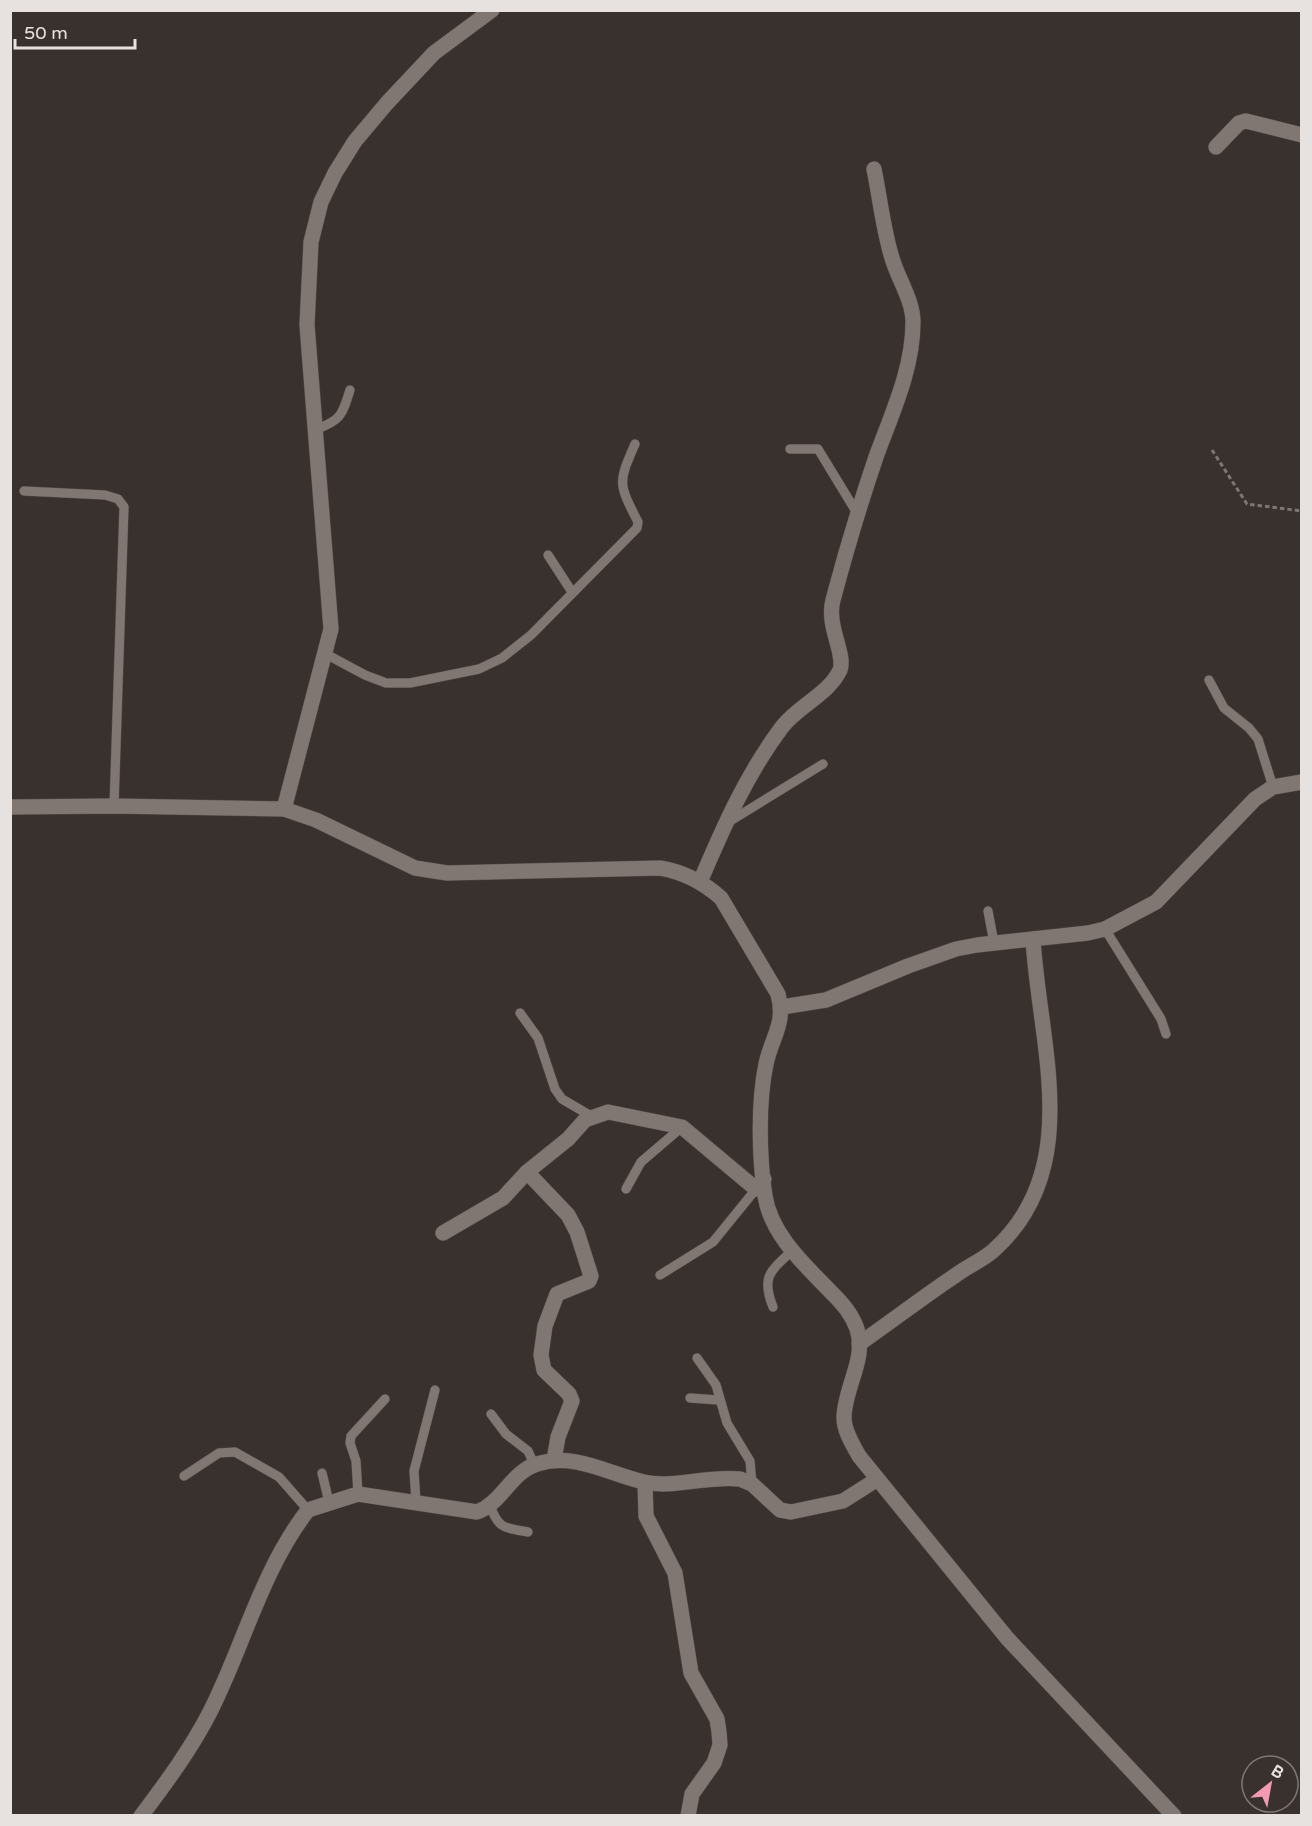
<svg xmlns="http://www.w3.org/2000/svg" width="1312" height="1826" font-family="'Varela Round',sans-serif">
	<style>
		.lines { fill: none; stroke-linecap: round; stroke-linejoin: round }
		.service-casing { stroke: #544d4a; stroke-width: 10 }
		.minor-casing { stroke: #544d4a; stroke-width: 16 }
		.path { stroke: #7d7673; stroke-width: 3; stroke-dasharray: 4.5 3; stroke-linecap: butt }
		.service { stroke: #807672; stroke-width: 9 }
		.minor { stroke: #807672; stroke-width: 15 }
	</style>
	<rect width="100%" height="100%" fill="#39312e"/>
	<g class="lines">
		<defs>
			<g id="service">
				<path d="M315,430C341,420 342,416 350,390"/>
				<path d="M790,449H818L857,513"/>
				<path d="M24,491L105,495L118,499L124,507L114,806"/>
				<path d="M548,555L572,592"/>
				<path d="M324,653L365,675L386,683H410L479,669L502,658L531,635L637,528L638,522C618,483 618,483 635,444"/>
				<path d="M1209,680L1224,708L1249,728L1258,739L1273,787"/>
				<path d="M727,823L823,764"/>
				<path d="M988,911L994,943"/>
				<path d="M1105,929L1161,1019L1166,1034"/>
				<path d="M520,1013L538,1038L555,1089L562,1099L591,1116"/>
				<path d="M626,1189L641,1162L682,1127"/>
				<path d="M660,1275L713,1242L756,1189"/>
				<path d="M773,1307C761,1277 770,1271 792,1251"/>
				<path d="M697,1358L716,1385L727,1423L750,1461L752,1484"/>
				<path d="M690,1398L718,1400"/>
				<path d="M491,1414L506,1434L528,1451L534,1464"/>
				<path d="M322,1473L329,1502"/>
				<path d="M184,1476L219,1453L235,1452L279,1477L308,1510"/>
				<path d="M358,1494L356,1461L350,1443L351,1436L385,1399"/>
				<path d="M416,1502L414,1471L435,1390"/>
				<path d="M490,1505C498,1529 505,1528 528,1532"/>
			</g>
			<g id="minor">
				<path d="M1216,147L1239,123L1246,121L1302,135"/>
				<path d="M10,807L114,806L284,809L316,820L415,868L447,873L660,868C684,872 703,882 721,898L778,994C786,1024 772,1036 766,1064C758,1102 759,1157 765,1196C771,1235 805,1265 831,1292C842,1303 852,1314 857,1329C867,1359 844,1388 844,1418C844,1431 853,1445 859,1456L1007,1638L1174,1816"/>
				<path d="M284,809L331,629L307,325L311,242L321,202L335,173L355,141L387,103L434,53L492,10"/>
				<path d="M700,882C723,828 746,775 782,727C798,706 829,694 840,670C846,654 826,626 833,600C846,551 860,504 876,457C892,413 913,369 913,322C913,300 898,279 892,258C883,229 880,198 874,169"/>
				<path d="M782,1007L826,1000L908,966L956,949L977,945L1088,933L1105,929L1156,902L1255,799L1273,787L1302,782"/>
				<path d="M527,1172L568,1215L577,1232L591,1276L589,1281L557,1294L545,1326L541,1355L544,1370L569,1394L572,1401L558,1437L554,1460"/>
				<path d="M443,1233L503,1198L527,1172L568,1139L585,1120L608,1112L682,1127L756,1189L764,1179"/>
				<path d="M859,1344C892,1321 923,1297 956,1275C968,1266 983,1260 994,1250C1085,1168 1039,1044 1033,939"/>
				<path d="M645,1483L646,1516L675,1573L691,1673L717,1719L719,1732L720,1745L714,1763L692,1794L688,1816"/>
				<path d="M141,1816C166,1783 191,1749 210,1712C244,1645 261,1571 308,1510L358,1494L477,1512C502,1503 511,1472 537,1464C575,1452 608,1474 644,1482C674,1489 708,1475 740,1479L752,1484L780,1510L791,1512L843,1501L876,1480"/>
			</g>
		</defs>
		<use href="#service" class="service-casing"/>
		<use href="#minor" class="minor-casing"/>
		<path class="path" d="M1212,450L1247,504L1302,511"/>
		<use href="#service" class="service"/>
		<use href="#minor" class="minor"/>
	</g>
	<rect width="1312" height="1826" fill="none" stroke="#e7e1df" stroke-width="24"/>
	<g transform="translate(1270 1784) rotate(31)"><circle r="28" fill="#39312e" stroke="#7f7775" stroke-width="1.5"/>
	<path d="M0-4.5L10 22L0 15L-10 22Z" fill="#f29ab0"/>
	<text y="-9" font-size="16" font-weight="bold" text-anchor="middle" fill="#e7e1df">B</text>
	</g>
	<path d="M15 39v9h120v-9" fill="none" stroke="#e7e1df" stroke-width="3"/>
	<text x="24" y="39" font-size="18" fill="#e7e1df" stroke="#39312e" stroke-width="4.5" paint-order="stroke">50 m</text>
</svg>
